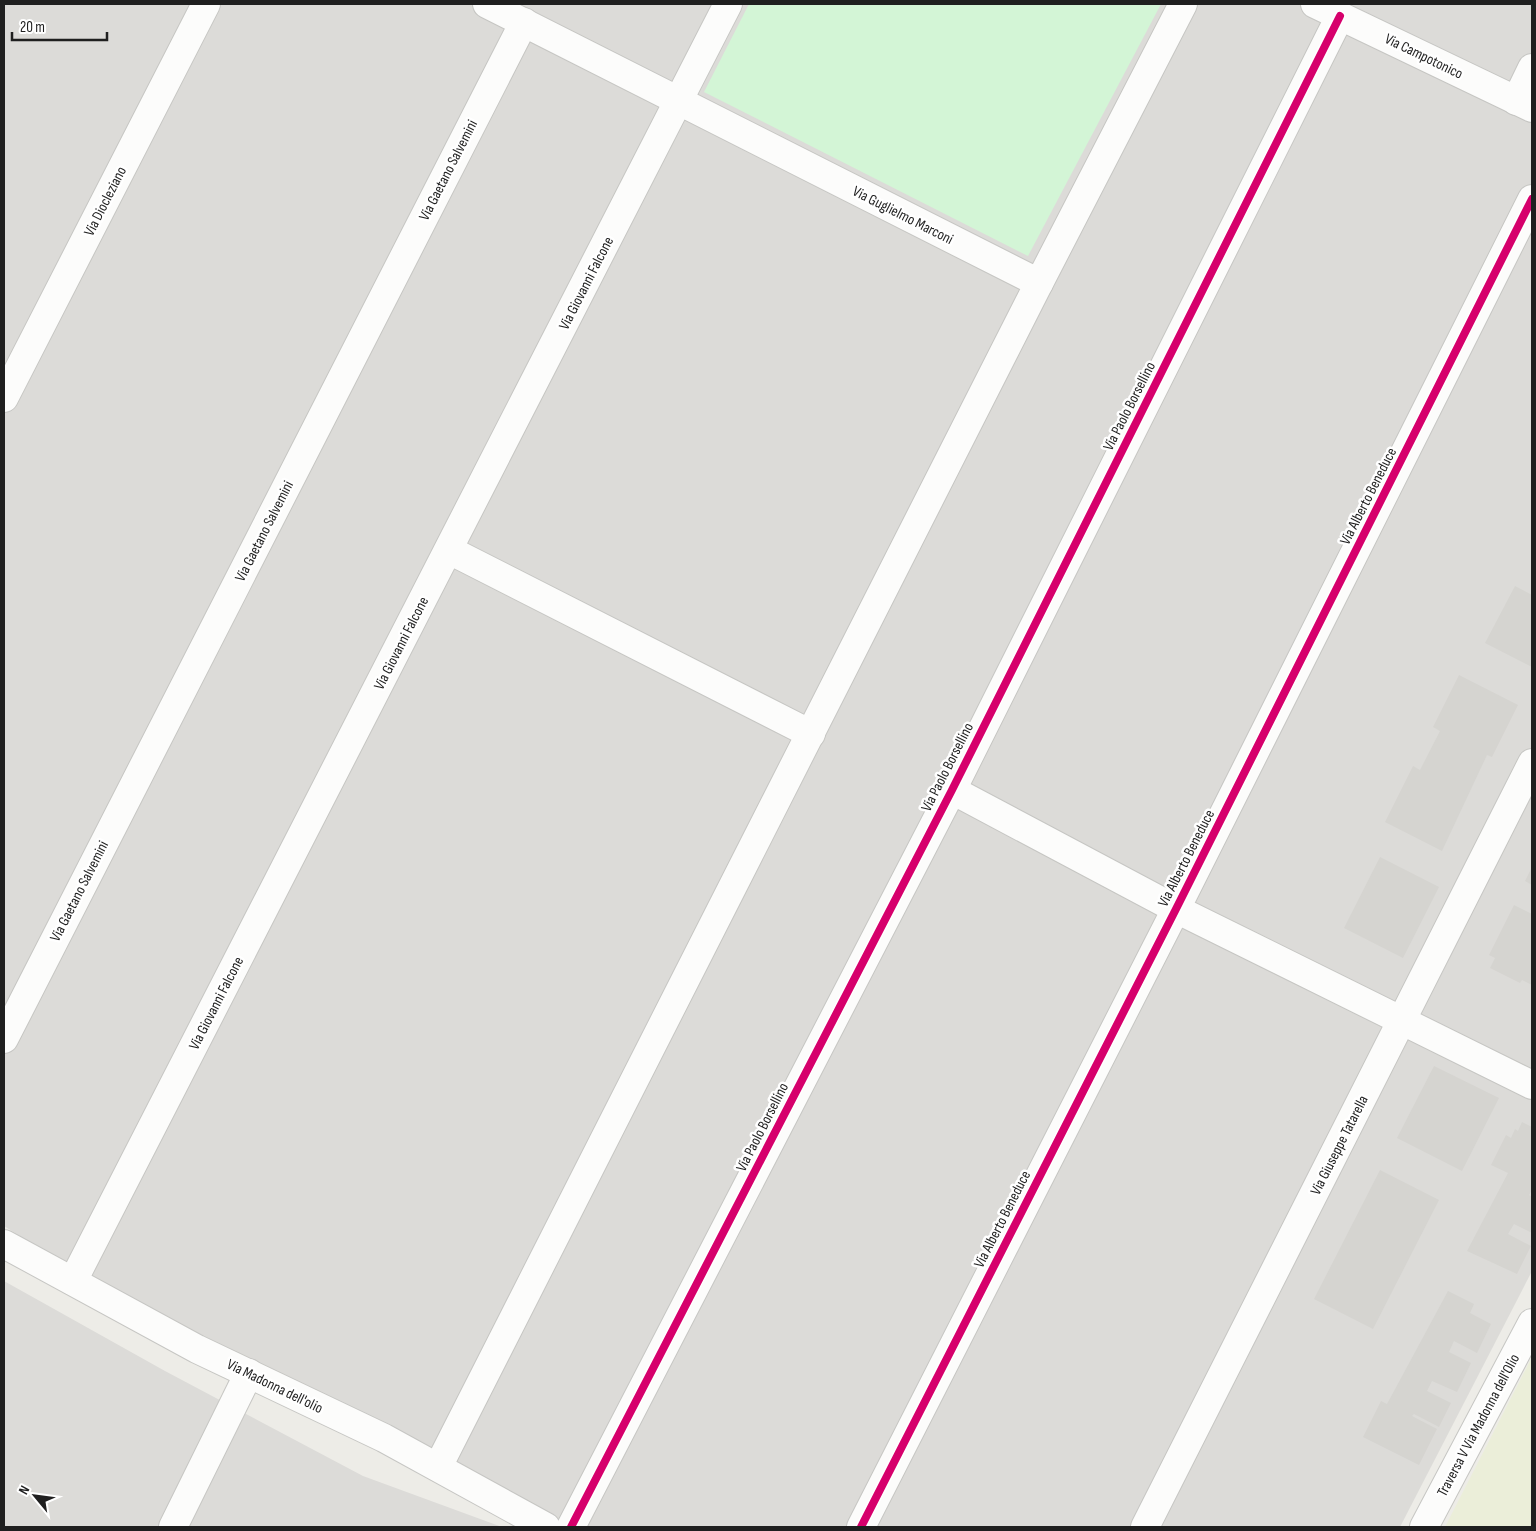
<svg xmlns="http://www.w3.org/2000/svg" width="1536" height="1531" font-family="'Sofia Sans Condensed',sans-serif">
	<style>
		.residential { fill: #dcdbd8 }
		.farmland { fill: #ebeed9 }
		.park { fill: #d3f5d6 }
		.building { fill: #d5d4d0 }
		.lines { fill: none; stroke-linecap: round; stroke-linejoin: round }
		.minor-casing { stroke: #c6c6c3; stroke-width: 30 }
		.minor { stroke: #fcfcfb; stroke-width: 28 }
		.cycleway-casing { stroke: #fff; stroke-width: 11 }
		.cycleway { stroke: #d6006c; stroke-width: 8 }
		.labels { text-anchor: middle; stroke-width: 5; stroke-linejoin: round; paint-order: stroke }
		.street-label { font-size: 15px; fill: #1f1f1f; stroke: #fff }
	</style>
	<rect width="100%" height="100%" fill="#edece7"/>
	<g class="residential">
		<path d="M4,4H1298L1329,20L944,782L562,1524L395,1431L89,1279L4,1226Z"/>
		<path d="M1343,4H1532V95Z"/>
		<path d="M1343,27L1532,117V1271L1400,1527H579Z"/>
		<path d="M4,1281L165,1371L363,1476L502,1527H4Z"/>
	</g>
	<path class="farmland" d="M1532,1357V1527H1445Z"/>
	<path class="park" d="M749,4H1161L1028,256L704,92Z"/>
	<g class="building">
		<path d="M1515,586L1532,595V667L1485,643Z"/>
		<path d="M1459,675L1518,705L1492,757L1487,755L1442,851L1385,822L1413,766L1420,770L1440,731L1433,727Z"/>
		<path d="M1380,857L1439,887L1403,958L1344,928Z"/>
		<path d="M1532,867V885L1525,881Z"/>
		<path d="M1514,905L1532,914V985L1522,980L1520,983L1490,968L1495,958L1489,955Z"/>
		<path d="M1434,1066L1499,1098L1462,1171L1397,1138Z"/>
		<path d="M1522,1122L1532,1127V1190L1529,1195L1532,1197V1233L1514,1224L1508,1234L1531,1246L1517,1274L1467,1251L1508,1173L1491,1165L1506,1135L1511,1138L1515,1129L1518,1131Z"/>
		<path d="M1380,1170L1439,1200L1373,1329L1314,1299Z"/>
		<path d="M1448,1291L1474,1304L1470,1313L1491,1324L1477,1353L1454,1341L1453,1343L1449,1352L1471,1363L1457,1392L1432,1381L1427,1391L1451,1403L1439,1427L1414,1414L1412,1416L1437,1429L1419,1465L1363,1437L1381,1401L1387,1404Z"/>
	</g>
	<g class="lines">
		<defs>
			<g id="minor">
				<path d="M487,4L1039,283L1183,4"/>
				<path d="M1315,4L1532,108"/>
				<path d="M1516,101L1532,68"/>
				<path d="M4,398L206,4"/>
				<path d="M449,550L811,734"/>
				<path d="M952,790L1176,909L1532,1085"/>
				<path d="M4,1039L524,22"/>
				<path d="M4,1244L197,1349L384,1438L546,1527"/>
				<path d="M73,1281L728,4"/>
				<path d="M438,1467L1039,283"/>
				<path d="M173,1527L249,1373"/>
				<path d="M571,1527L952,790L1340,16"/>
				<path d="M861,1527L1176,909L1532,199"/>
				<path d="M1145,1527L1532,763"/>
				<path d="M1424,1527L1532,1323"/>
			</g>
		</defs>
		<use href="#minor" class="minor-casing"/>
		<use href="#minor" class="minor"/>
		<defs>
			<g id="cycleway">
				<path d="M571,1527L952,790L1340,16"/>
				<path d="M861,1527L1176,909L1532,199"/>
			</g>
		</defs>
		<use href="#cycleway" class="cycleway-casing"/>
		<use href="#cycleway" class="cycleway"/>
	</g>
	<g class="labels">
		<g class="street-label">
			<text transform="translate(1424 56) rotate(26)" y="5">Via Campotonico</text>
			<text transform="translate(448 170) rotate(-63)" y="5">Via Gaetano Salvemini</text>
			<text transform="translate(105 201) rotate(-63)" y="5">Via Diocleziano</text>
			<text transform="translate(903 215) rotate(27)" y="5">Via Guglielmo Marconi</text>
			<text transform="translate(586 283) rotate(-63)" y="5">Via Giovanni Falcone</text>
			<text transform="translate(1129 406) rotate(-63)" y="5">Via Paolo Borsellino</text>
			<text transform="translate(1368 496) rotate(-63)" y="5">Via Alberto Beneduce</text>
			<text transform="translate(264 531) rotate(-63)" y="5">Via Gaetano Salvemini</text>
			<text transform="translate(401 643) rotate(-63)" y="5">Via Giovanni Falcone</text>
			<text transform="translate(947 767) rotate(-63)" y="5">Via Paolo Borsellino</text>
			<text transform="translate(1186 858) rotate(-63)" y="5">Via Alberto Beneduce</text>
			<text transform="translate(79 891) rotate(-63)" y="5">Via Gaetano Salvemini</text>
			<text transform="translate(216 1003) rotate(-63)" y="5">Via Giovanni Falcone</text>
			<text transform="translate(762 1127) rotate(-63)" y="5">Via Paolo Borsellino</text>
			<text transform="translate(1339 1145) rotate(-63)" y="5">Via Giuseppe Tatarella</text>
			<text transform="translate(1002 1219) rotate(-63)" y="5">Via Alberto Beneduce</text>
			<text transform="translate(275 1386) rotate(26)" y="5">Via Madonna dell'olio</text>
			<text transform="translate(1478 1425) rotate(-62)" y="5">Traversa V Via Madonna dell'Olio</text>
		</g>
	</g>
	<rect width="1536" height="1531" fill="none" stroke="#1f1f1f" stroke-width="10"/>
	<g transform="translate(35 1496) rotate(299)" stroke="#ffffff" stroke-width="4" paint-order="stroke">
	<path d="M0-4L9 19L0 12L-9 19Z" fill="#1f1f1f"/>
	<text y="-8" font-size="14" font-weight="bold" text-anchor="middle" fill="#1f1f1f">N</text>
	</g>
	<path d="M12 32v8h95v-8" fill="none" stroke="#1f1f1f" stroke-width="2.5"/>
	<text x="20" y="32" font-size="15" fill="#1f1f1f" stroke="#ffffff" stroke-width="4" paint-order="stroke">20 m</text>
</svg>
